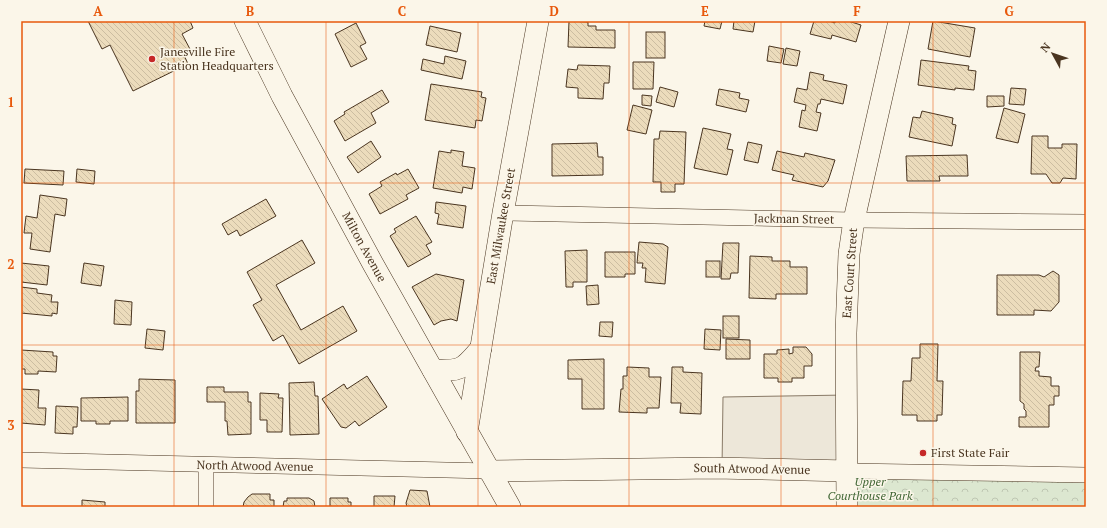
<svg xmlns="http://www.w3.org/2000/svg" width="1107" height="528" font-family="'PT Serif',serif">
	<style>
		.forest { fill: url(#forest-crowns); stroke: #887966 }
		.parking { fill: #ede7d9; stroke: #887966 }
		.building { fill: url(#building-back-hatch); stroke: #4a3520 }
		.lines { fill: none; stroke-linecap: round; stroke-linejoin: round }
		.street-casing { stroke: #4a3520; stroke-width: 16 }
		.secondary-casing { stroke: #4a3520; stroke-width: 22 }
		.street { stroke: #fbf6e9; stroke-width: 15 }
		.secondary { stroke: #fbf6e9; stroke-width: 21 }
		.grid { fill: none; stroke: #e8590c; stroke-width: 1; stroke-opacity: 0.55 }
		.poi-dot { fill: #c62828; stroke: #fbf6e9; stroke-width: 1.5 }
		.labels { text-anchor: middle; stroke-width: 3; stroke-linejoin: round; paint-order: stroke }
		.poi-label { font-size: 12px; fill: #4a3520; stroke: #fbf6e9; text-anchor: start }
		.street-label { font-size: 12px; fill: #4a3520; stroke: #fbf6e9 }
		.park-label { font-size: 12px; font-style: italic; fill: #436837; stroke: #fbf6e9 }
		.neatline { fill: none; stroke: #e8590c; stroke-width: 1.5 }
		.grid-label { font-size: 13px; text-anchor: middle; font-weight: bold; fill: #e8590c }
	</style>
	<defs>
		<pattern id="forest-crowns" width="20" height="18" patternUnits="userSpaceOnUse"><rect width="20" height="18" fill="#dce7d0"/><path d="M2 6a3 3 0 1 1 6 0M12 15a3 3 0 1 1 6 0" fill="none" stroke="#bec7b2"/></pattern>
		<pattern id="building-back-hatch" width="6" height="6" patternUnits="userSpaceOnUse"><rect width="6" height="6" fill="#ecdcbc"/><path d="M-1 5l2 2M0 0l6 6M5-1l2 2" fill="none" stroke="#ccbda1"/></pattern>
	</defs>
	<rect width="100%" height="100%" fill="#fbf6e9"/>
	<path class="forest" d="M848,471L1086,475V507H847Z"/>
	<path class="parking" d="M847,395L848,471L722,468L723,397Z"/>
	<g class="building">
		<path d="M88,21H190L193,28L182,34L191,51L184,55L188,64L133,91L110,45L102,49Z"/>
		<path d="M569,21L588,22V26H596V30H615V48L568,47Z"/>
		<path d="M705,21H722L720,29L704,26Z"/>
		<path d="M734,21H755L753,32L733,29Z"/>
		<path d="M814,21H829L835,23V21H848L861,25L856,42L832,35L831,39L810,34Z"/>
		<path d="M933,21L975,28L970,57L928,49Z"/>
		<path d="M356,23L366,43L360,46L367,59L351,67L335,34Z"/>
		<path d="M430,26L461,33L457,52L426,45Z"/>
		<rect x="646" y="32" width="19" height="26"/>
		<path d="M769,46L784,49L781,63L767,61Z"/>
		<path d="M786,48L800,51L797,66L783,64Z"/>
		<path d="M445,56L466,61L462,79L421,70L423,59L444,64Z"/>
		<path d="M921,60L969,66L968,70L976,71L974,90L955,88V90L918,85Z"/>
		<path d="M633,62H654L653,89H633Z"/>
		<path d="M578,65L610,66L609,83H604L603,99L578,98V88L566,87L568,69L577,70Z"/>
		<path d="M810,72L824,75L823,80L847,85L843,104L821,99L820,104H818L816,112L821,113L817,131L799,127L802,110L805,111L806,105L794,102L797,88L807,90Z"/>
		<path d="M431,84L482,92L481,97L486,98L482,121L476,120L475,128L425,120Z"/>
		<path d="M660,87L678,92L674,107L656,102Z"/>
		<path d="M1011,88L1026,89L1024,105L1009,104Z"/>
		<path d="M719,89L740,93L739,98L749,100L746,112L716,105Z"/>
		<path d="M382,90L389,102L371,113L376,123L345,141L334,121L345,114L344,112Z"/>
		<path d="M642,95L652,96L651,106L642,105Z"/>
		<path d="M987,96H1004V106L987,107Z"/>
		<path d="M633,105L652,110L646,134L627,130Z"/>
		<path d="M1004,108L1025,114L1018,143L996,138Z"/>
		<path d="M922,111L953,118L952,124L956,125L952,146L909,137L913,117L920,118Z"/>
		<path d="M703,128L731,134L727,149L733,150L727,175L694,168Z"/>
		<path d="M660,131L686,132L684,184H675V192H661V182H653L654,139H659Z"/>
		<path d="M1032,136H1048V148H1062V144H1077L1076,179L1063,178L1060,183H1052L1046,174H1031Z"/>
		<path d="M371,141L381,157L358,173L347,157Z"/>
		<path d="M748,142L762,145L758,163L744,160Z"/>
		<path d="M597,143L598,157H603V175L552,176V144Z"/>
		<path d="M451,150L464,152L462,166L475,168L472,189L463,187L462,193L433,188L439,151L451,153Z"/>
		<path d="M777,151L804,157L805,153L835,160L828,181L823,187L792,180L794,175L772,170Z"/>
		<path d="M967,155L968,176H939L940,181H907L906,156Z"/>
		<path d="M25,169L64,171L63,185L24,183Z"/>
		<path d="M77,169L95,171L94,184L76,182Z"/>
		<path d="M408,169L419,188L406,195L408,199L380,214L369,194L382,186L380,182L396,173L397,175Z"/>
		<path d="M40,195L67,199L65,216L55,214L50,252L30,249L32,233H24L26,216L37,218Z"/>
		<path d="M266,199L276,216L240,236L237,230L228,235L222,224Z"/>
		<path d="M436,202L466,206L463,228L437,224L439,214L435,213Z"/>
		<path d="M416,216L432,242L426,245L431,254L408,267L390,236L396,232L394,229Z"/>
		<path d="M302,240L315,263L276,285L301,330L343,306L357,331L299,364L283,335L273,341L253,305L262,300L247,272Z"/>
		<path d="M639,242L663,244L668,247L665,284L645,282L646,268H642L643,263H637Z"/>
		<path d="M723,243H739L738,273H731L730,279H721Z"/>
		<path d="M587,250V282H573V287H566L565,251Z"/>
		<path d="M605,252H635V274H625V277H605Z"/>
		<path d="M750,256L772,257V261H790V267H807V294H776V299L749,298Z"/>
		<rect x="706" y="261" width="14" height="16"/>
		<path d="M21,263L49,266L47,285L21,282Z"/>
		<path d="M84,263L104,266L101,286L81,283Z"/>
		<path d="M1053,271L1059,275V302L1051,311L1034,310V315H997V275H1039L1044,277Z"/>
		<path d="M436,274L464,280L457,321L451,319L441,321L434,325L412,287Z"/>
		<path d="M598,285L599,304L587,305L586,286Z"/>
		<path d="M21,287L37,289V293L52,295L51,302H58L57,314L52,313V316L21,313Z"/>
		<path d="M115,300L132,302L131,325L114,324Z"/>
		<rect x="723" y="316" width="16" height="22"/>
		<path d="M600,322H613L612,337L599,336Z"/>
		<path d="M147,329L165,331L163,350L145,348Z"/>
		<path d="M705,329L721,330L720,350L704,349Z"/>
		<path d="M726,339L750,340V359H726Z"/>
		<path d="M920,344H938L937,381H943L942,415H937V421H917V415H902L903,381H911L912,358H920Z"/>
		<path d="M793,347H806L812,354V366H804V378H792V382H778V378H764V354H777V350L789,349V354L793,353Z"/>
		<path d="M21,350L53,352V356H57L56,372L38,371V374H25V369H21Z"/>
		<path d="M1020,352H1040L1039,367H1036L1035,371H1039V376L1051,377V386H1059V396H1054V405H1049V427H1019V417H1026V411L1024,409V404L1020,401Z"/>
		<path d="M604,359V409H582V379H568V360Z"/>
		<path d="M627,367L649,368V377H661L659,408H647V413L619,412L621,389H623V376H627Z"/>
		<path d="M672,367H683V372L702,373L701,414L680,413L681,403H671Z"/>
		<path d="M367,376L387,407L359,426L355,421L346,428L341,427L322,399L344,384L347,389Z"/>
		<path d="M139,379L175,380V423H136V391H139Z"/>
		<path d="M314,382L315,396H318L319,434L290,435L289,383Z"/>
		<path d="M207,387H224V392H248V402H251V434L228,435L227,421H225V402H207Z"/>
		<path d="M21,389L39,390L38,408H46L45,425L21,423Z"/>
		<path d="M260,393L279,394L278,398H283L282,432H267V420H260Z"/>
		<path d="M128,397V421H110V424H96V421H81V398Z"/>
		<path d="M56,406L78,407L77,427H73V434L55,433Z"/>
		<path d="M410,490L427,491L430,507H407L406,503Z"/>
		<path d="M252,494H270V500H274V507H243L244,502L248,497Z"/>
		<path d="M374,496H395L394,507H374Z"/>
		<path d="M287,498H309L314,501L315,507H283L284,501H287Z"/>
		<path d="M330,498H348V502H351V507H330Z"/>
		<path d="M82,500L105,502V507H82Z"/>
	</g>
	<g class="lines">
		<defs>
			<g id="street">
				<path d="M503,213L854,220L1086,222"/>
				<path d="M21,460L489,471"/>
				<path d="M206,465V507"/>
				<path d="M848,471L1086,475"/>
			</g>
			<g id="secondary">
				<path d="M245,21L282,96L373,264L510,507"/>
				<path d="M433,370C461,371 463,370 481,348"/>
				<path d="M467,432L503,213L538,21"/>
				<path d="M489,471L714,468L848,471"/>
				<path d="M847,507L846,333L849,254L854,220L899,21"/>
			</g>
		</defs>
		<use href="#street" class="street-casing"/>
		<use href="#secondary" class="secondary-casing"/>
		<use href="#street" class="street"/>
		<use href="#secondary" class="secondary"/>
	</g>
	<path class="grid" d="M174,21V507M326,21V507M478,21V507M629,21V507M781,21V507M933,21V507M21,183H1086M21,345H1086"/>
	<g class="poi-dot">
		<circle cx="152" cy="59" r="4"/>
		<circle cx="923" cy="453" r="4"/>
	</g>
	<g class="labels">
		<g class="poi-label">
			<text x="160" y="56">Janesville Fire<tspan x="160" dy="14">Station Headquarters</tspan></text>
			<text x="931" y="457">First State Fair</text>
		</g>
		<g class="street-label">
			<text transform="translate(794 219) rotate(1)" y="4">Jackman Street</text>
			<text transform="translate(501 226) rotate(-80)" y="4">East Milwaukee Street</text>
			<text transform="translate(364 247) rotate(61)" y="4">Milton Avenue</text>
			<text transform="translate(850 273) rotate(-86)" y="4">East Court Street</text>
			<text transform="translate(255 466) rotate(1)" y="4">North Atwood Avenue</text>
			<text transform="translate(752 469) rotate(1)" y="4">South Atwood Avenue</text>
		</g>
		<g class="park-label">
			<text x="870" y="486">Upper<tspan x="870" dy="14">Courthouse Park</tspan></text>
		</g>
	</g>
	<rect width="1107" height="528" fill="none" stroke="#fbf6e9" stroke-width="44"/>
	<g transform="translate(1053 54) rotate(310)" stroke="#fbf6e9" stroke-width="3" paint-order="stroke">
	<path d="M0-3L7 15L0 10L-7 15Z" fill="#4a3520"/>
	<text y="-6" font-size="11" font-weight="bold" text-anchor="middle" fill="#4a3520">N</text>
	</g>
	<rect x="22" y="22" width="1063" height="484" class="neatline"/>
	<g class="grid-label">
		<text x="98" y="16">A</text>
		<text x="250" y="16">B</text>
		<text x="402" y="16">C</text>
		<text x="554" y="16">D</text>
		<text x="705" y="16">E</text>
		<text x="857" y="16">F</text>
		<text x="1009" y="16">G</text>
		<text x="11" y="107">1</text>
		<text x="11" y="269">2</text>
		<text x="11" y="430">3</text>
	</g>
</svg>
